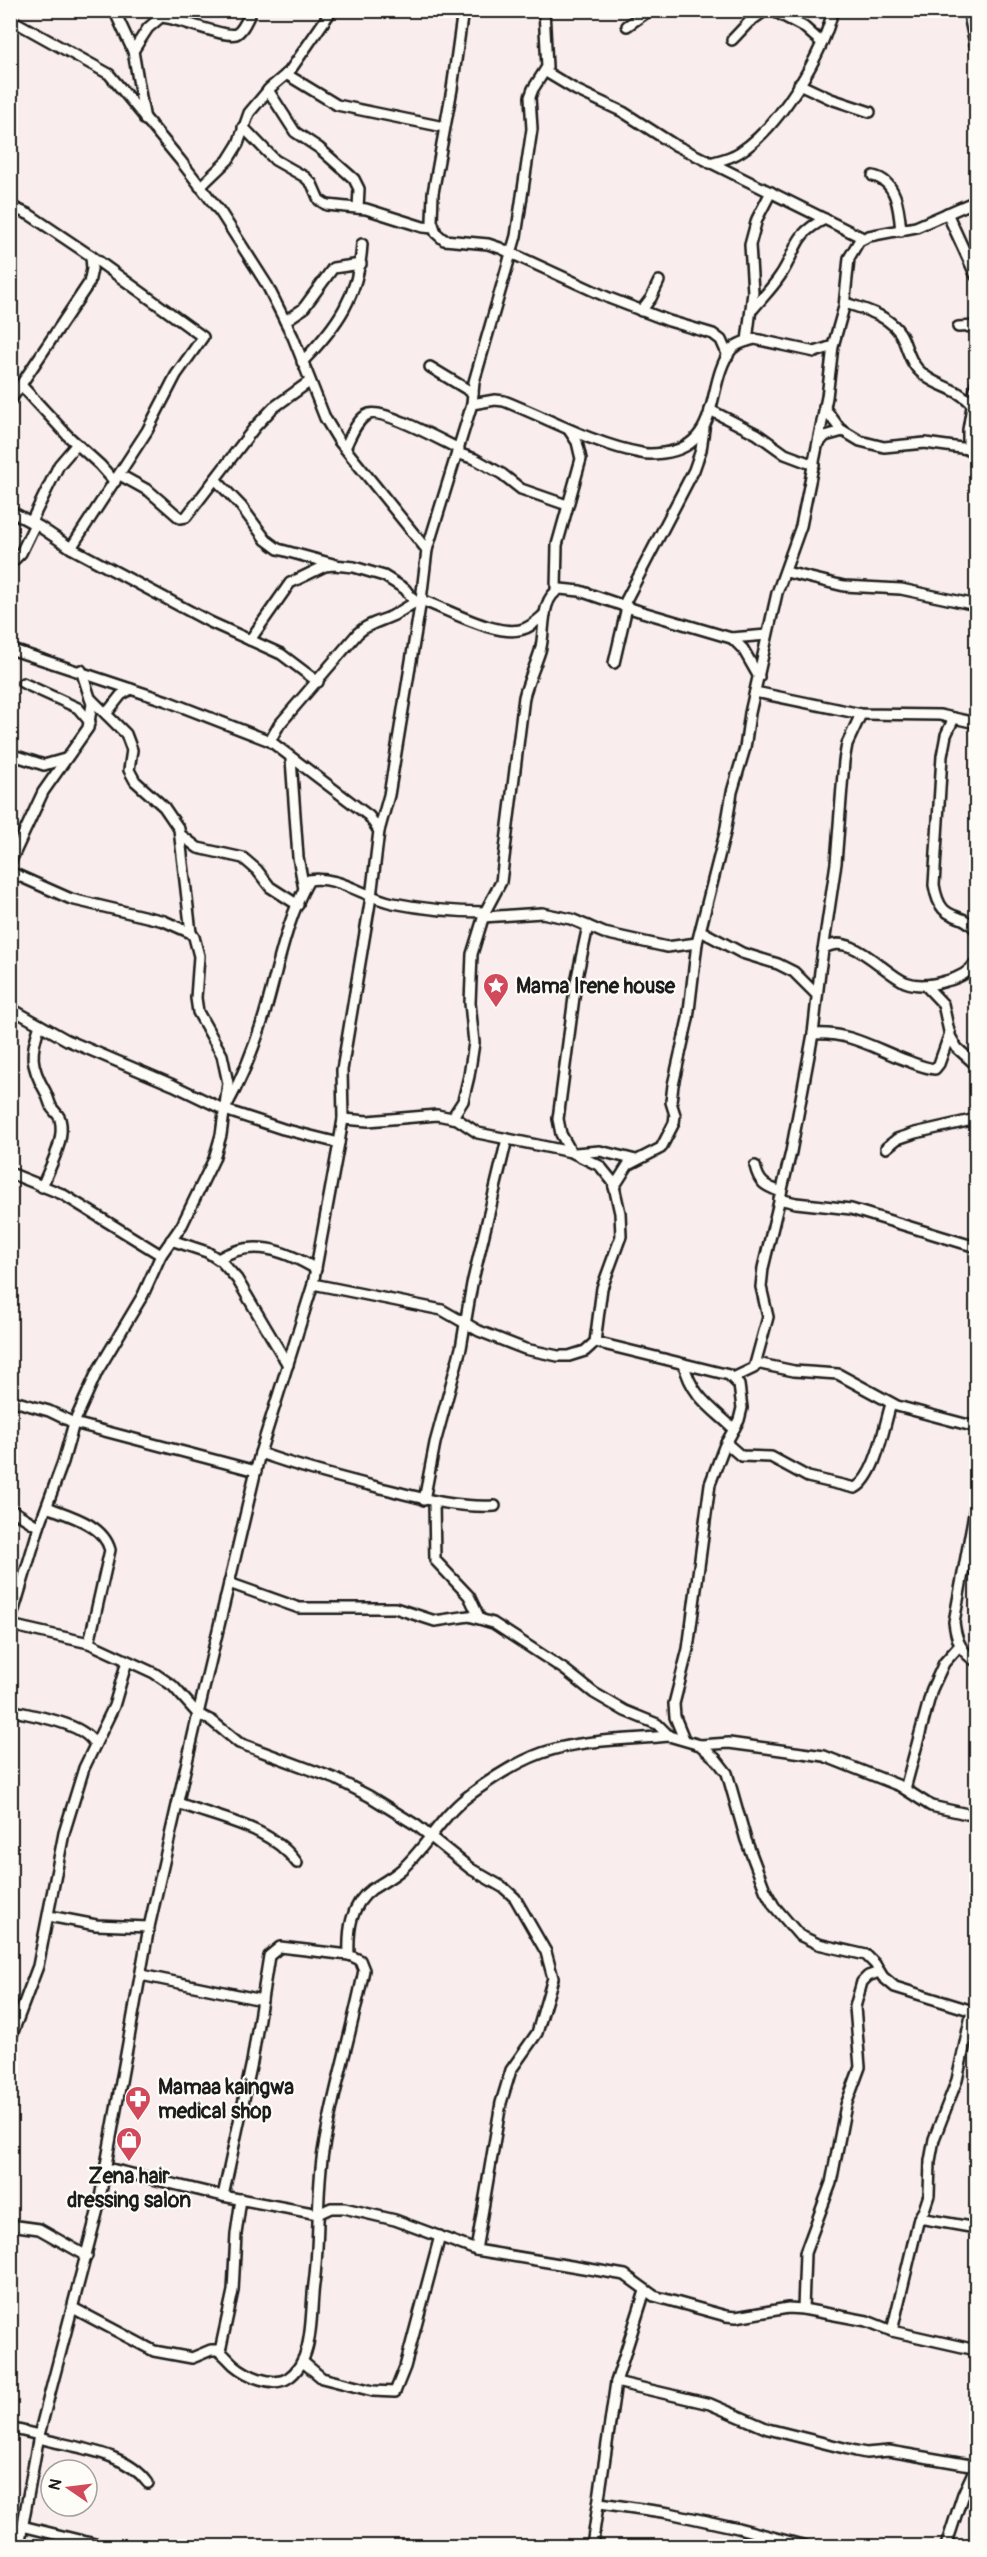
<svg xmlns="http://www.w3.org/2000/svg" width="987" height="2557" font-family="Pangolin,sans-serif">
	<style>
		.lines { fill: none; stroke-linecap: round; stroke-linejoin: round }
		.street-casing { stroke: #1c1c1c; stroke-width: 14 }
		.street { stroke: #fdfcf7; stroke-width: 9 }
		.labels { text-anchor: middle; stroke-width: 4.5; stroke-linejoin: round; paint-order: stroke }
		.poi-label { font-size: 21px; font-weight: bold; fill: #1c1c1c; stroke: #fdfcf7; text-anchor: start }
	</style>
	<rect width="100%" height="100%" fill="#faeded"/>
	<filter id="ink" filterUnits="userSpaceOnUse"><feTurbulence type="fractalNoise" baseFrequency=".0167" numOctaves="2"/><feDisplacementMap in="SourceGraphic" scale="12" xChannelSelector="R" yChannelSelector="G"/><feConvolveMatrix kernelMatrix="1 2 1 2 8 2 1 2 1" color-interpolation-filters="sRGB"/></filter>
	<g filter="url(#ink)">
		<g class="lines">
			<defs>
				<g id="street">
					<path d="M114,10L133,51L145,120"/>
					<path d="M463,10L452,89L433,193L432,221L436,233L444,240L488,244L500,248L609,298L669,321L713,334L721,340L728,356"/>
					<path d="M772,10L804,27L822,43"/>
					<path d="M968,10L976,49"/>
					<path d="M10,19L109,74L180,160L221,213L267,285L293,337L325,418L339,441L427,550"/>
					<path d="M627,26L650,10"/>
					<path d="M732,40L749,22L766,10"/>
					<path d="M133,51L148,28L161,17C179,18 224,38 236,34C243,31 248,17 252,10"/>
					<path d="M546,72L576,90L623,112L673,144L863,238"/>
					<path d="M286,74L337,105L444,127"/>
					<path d="M799,84L831,99L870,112"/>
					<path d="M268,90L295,132L319,148L354,179L359,189L358,208"/>
					<path d="M243,127L275,160L305,177L312,184L319,200L327,205L366,209L423,227L433,228"/>
					<path d="M710,163C721,160 731,158 740,152C779,127 823,55 833,10"/>
					<path d="M873,176C897,181 899,209 901,231"/>
					<path d="M200,187L228,160L238,144L249,113L270,88L289,72L332,10"/>
					<path d="M10,206L30,215L91,256L203,337L176,375L147,431L71,548"/>
					<path d="M947,213L976,276"/>
					<path d="M845,303C865,309 894,317 903,339C909,354 911,365 924,375C940,388 956,387 972,404"/>
					<path d="M753,309C762,298 772,288 780,276C798,250 792,235 825,219"/>
					<path d="M641,311L651,298L659,281"/>
					<path d="M285,321L303,309L333,268L361,264"/>
					<path d="M958,327L976,326"/>
					<path d="M747,341L753,292L750,245L757,219L771,192"/>
					<path d="M302,362C337,326 359,296 362,244"/>
					<path d="M430,367L473,393"/>
					<path d="M21,385L68,436L100,465L115,482"/>
					<path d="M10,401L89,283L92,269L91,256"/>
					<path d="M472,404L495,400L504,401C550,419 593,444 641,453C648,455 656,454 663,453C723,446 705,384 731,350C737,343 747,341 755,339L815,352L833,346L844,307L849,258L859,241L869,236L916,227L976,201"/>
					<path d="M824,407L840,429L860,441L884,447L925,443L976,450"/>
					<path d="M710,410L757,434L785,454L814,465"/>
					<path d="M819,443L825,436L843,431"/>
					<path d="M345,448C350,438 357,418 369,414C385,409 442,441 459,449"/>
					<path d="M968,450V430L976,383"/>
					<path d="M457,453L475,459L502,474L521,489L567,505"/>
					<path d="M120,475L149,491L180,518L186,517L255,427L273,408L309,382"/>
					<path d="M216,480L241,506L266,540L278,549L333,564"/>
					<path d="M10,511L40,527L71,548L210,622L281,654L318,682"/>
					<path d="M31,522L59,465L77,444"/>
					<path d="M10,564L21,553L35,524"/>
					<path d="M786,572L844,586L901,589L976,605"/>
					<path d="M556,590L557,545L581,459L577,442L569,430"/>
					<path d="M623,606L694,470L701,450L704,429"/>
					<path d="M732,638L743,649L759,677"/>
					<path d="M250,640L290,583L325,566L334,565L354,567L384,576L405,589L415,602"/>
					<path d="M10,649L167,701L270,741L369,816L379,831"/>
					<path d="M614,663L627,607"/>
					<path d="M23,683L78,708L90,722"/>
					<path d="M755,692L861,714L940,715L976,723"/>
					<path d="M90,698L126,734L132,750L129,770L135,781L164,807L179,829L191,933"/>
					<path d="M106,714L121,695L131,689"/>
					<path d="M954,718L946,735L942,756L934,885C941,926 959,908 976,930"/>
					<path d="M270,741L279,725L358,633C369,623 379,622 392,616C402,611 410,604 421,600C448,609 500,640 526,628C533,625 539,619 545,614"/>
					<path d="M10,754L44,765L65,759"/>
					<path d="M291,759L298,857L304,889"/>
					<path d="M181,835L198,848L243,858L257,870L270,887L298,905"/>
					<path d="M10,863L43,792L88,728L92,704L81,670"/>
					<path d="M10,872L71,899L164,921L191,933L194,937L199,956L196,998L198,1012L222,1055L228,1083L221,1135L214,1159L182,1225L161,1255L143,1295L97,1372L74,1423L63,1462L39,1527L10,1623"/>
					<path d="M483,917L542,913L571,919L604,933L667,947L697,943"/>
					<path d="M701,931L742,953L778,964L794,972L817,995"/>
					<path d="M823,949C850,930 882,972 905,982C918,987 933,985 946,981C959,978 969,973 976,962"/>
					<path d="M925,985L943,1004L950,1036L957,1048L976,1065"/>
					<path d="M10,1008L67,1040L173,1085L225,1110L283,1129L339,1143"/>
					<path d="M40,1025C30,1053 30,1065 45,1091C48,1096 49,1103 52,1108C55,1112 59,1115 60,1119C66,1140 49,1168 42,1187"/>
					<path d="M813,1034C849,1031 875,1049 908,1061C916,1064 925,1068 935,1069L939,1064L950,1033"/>
					<path d="M227,1105C242,1078 255,1045 264,1016C277,973 286,919 309,880C338,875 364,897 393,903C423,909 454,912 485,912"/>
					<path d="M452,1118L463,1101L469,1076L474,1043L470,1003L472,954L485,912L501,882L524,697C528,681 535,667 540,651C546,633 539,599 560,589L580,591L639,611L731,638L767,635"/>
					<path d="M886,1148L897,1139L915,1133L976,1119"/>
					<path d="M571,1152L561,1134L558,1119L576,982L588,926"/>
					<path d="M575,1153L600,1151L636,1160"/>
					<path d="M755,1166C759,1183 765,1186 781,1192"/>
					<path d="M10,1173L62,1194L161,1255"/>
					<path d="M614,1187L628,1165L661,1148L674,1123L675,1115L671,1102L673,1085L688,1019L697,943L725,833L732,792L745,748L750,713L777,593L801,526L827,397L833,346"/>
					<path d="M779,1199L796,1203L851,1209L976,1247"/>
					<path d="M171,1240L207,1252L221,1261L237,1279L288,1365"/>
					<path d="M218,1259C252,1238 284,1250 316,1269"/>
					<path d="M313,1284L442,1310L479,1331L525,1349L558,1356H569L585,1351L595,1342L602,1288L621,1236L620,1213L613,1182L600,1166L571,1152L478,1133L457,1119L437,1115L368,1121L343,1119"/>
					<path d="M595,1342L729,1375L739,1385L742,1408L739,1420L724,1447L710,1484L688,1649L674,1704L675,1717L684,1739"/>
					<path d="M756,1363L794,1371L838,1374L897,1406L976,1427"/>
					<path d="M684,1364C691,1396 712,1408 734,1429"/>
					<path d="M733,1378L754,1368L768,1317L761,1287L763,1268L791,1152L813,1034L820,971L836,863L844,761L847,744L861,714"/>
					<path d="M10,1400L49,1411L74,1423L256,1471"/>
					<path d="M726,1443L741,1456L771,1457L808,1477L855,1488C876,1477 884,1426 891,1404"/>
					<path d="M260,1453C299,1467 337,1477 377,1487C418,1497 451,1508 495,1506"/>
					<path d="M424,1500L435,1443L461,1348L472,1284L507,1139"/>
					<path d="M434,1502L435,1560L469,1596L479,1617"/>
					<path d="M976,1503L954,1622C956,1639 961,1653 976,1661"/>
					<path d="M47,1507C70,1516 103,1524 110,1550L89,1643"/>
					<path d="M10,1509L39,1527"/>
					<path d="M229,1583L299,1608H395L435,1621L469,1616L493,1623L565,1670L594,1693L625,1711L657,1724L669,1736L700,1745L716,1759L727,1773L746,1840L765,1890L774,1906L799,1935L818,1944L866,1955L875,1964L883,1977L895,1987L976,2012"/>
					<path d="M10,1625L89,1643L154,1673L173,1686L198,1714L212,1721L239,1743L336,1779L369,1796L416,1825L471,1869L504,1888L515,1898L546,1952L553,1978L537,2033L511,2070L501,2103L476,2250"/>
					<path d="M10,1710C33,1716 84,1722 95,1745"/>
					<path d="M700,1745L729,1743L824,1756L900,1786L931,1806L976,1816"/>
					<path d="M905,1789L932,1689L944,1663L960,1645"/>
					<path d="M178,1803C219,1819 271,1826 297,1863"/>
					<path d="M49,1916L96,1925L149,1927"/>
					<path d="M141,1975L262,2000"/>
					<path d="M10,2040L38,1966L64,1833L84,1768L114,1706L127,1661"/>
					<path d="M107,2168L223,2196L318,2214L331,2208H344L395,2220L476,2250L625,2275L654,2296L726,2316L736,2317L788,2308L803,2309L867,2321L892,2331L976,2350"/>
					<path d="M223,2196L252,2062L269,1956L280,1947L349,1955"/>
					<path d="M919,2218L976,2228"/>
					<path d="M10,2225L39,2229L87,2256"/>
					<path d="M73,2308L154,2351L192,2358L211,2350H217C224,2353 228,2360 234,2365C246,2375 273,2388 288,2378C315,2360 310,2313 314,2284C320,2240 316,2196 323,2152C333,2091 352,2031 364,1970L360,1960L349,1955C348,1931 350,1905 372,1889C382,1883 393,1877 402,1869C426,1847 441,1817 467,1797C488,1781 517,1762 542,1753C581,1739 628,1740 669,1736"/>
					<path d="M803,2309L805,2253L831,2183L846,2105L860,2067L855,2007L862,1982L868,1976L879,1972"/>
					<path d="M892,2331L919,2218L924,2210L929,2195L930,2161L934,2139L957,2080L972,2011"/>
					<path d="M220,2351L233,2291L236,2234L241,2199"/>
					<path d="M303,2362L322,2378L373,2391L395,2392L405,2367L440,2236"/>
					<path d="M616,2382L710,2404L768,2429L856,2451L866,2453L889,2451L976,2466"/>
					<path d="M10,2428L39,2435"/>
					<path d="M39,2438C74,2448 125,2451 148,2483"/>
					<path d="M600,2503L669,2513L738,2528L806,2546"/>
					<path d="M22,2526L103,2546"/>
					<path d="M19,2546L39,2435L98,2209L149,1927L198,1714L260,1453L313,1284L339,1143L343,1119L342,1070L371,897L379,831L389,795L421,600L427,550L472,404L474,382L516,236L532,129L530,97L533,89L547,67L544,10"/>
					<path d="M592,2546L616,2382L645,2291"/>
					<path d="M946,2546L963,2494L976,2466"/>
				</g>
			</defs>
			<use href="#street" class="street-casing"/>
			<use href="#street" class="street"/>
		</g>
	</g>
	<defs>
		<symbol id="sight-pin" viewBox="-11 -11 22 30"><path d="M0 17L-7.5 6A9.5 9.5 0 1 1 7.5 6Z" fill="#d1495b" stroke="#fdfcf7"/><path d="M0-6L1.8-2.2L6-1.7L2.9 1.2L3.7 5.4L0 3.3L-3.7 5.4L-2.9 1.2L-6-1.7L-1.8-2.2Z" fill="#fff"/></symbol>
		<symbol id="pharmacy-pin" viewBox="-11 -11 22 30"><path d="M0 17L-7.5 6A9.5 9.5 0 1 1 7.5 6Z" fill="#d1495b" stroke="#fdfcf7"/><path d="M-2-6h4v4h4v4h-4v4h-4v-4h-4v-4h4Z" fill="#fff"/></symbol>
		<symbol id="shop-pin" viewBox="-11 -11 22 30"><path d="M0 17L-7.5 6A9.5 9.5 0 1 1 7.5 6Z" fill="#d1495b" stroke="#fdfcf7"/><path d="M-5-2.5h2.3a2.7 3.5 0 0 1 5.4 0H5L5.5 6h-11ZM-1.5-2.5h3a1.5 2.3 0 0 0-3 0Z" fill="#fff"/></symbol>
	</defs>
	<g fill-rule="evenodd">
		<use href="#sight-pin" x="481" y="971" width="30" height="40"/>
		<use href="#pharmacy-pin" x="123" y="2084" width="30" height="40"/>
		<use href="#shop-pin" x="114" y="2125" width="30" height="40"/>
	</g>
	<g class="labels">
		<g class="poi-label">
			<text x="516" y="993">Mama Irene house</text>
			<text x="158" y="2094">Mamaa kaingwa<tspan x="158" dy="24">medical shop</tspan></text>
			<text x="129" y="2183" text-anchor="middle">Zena hair<tspan x="129" dy="24">dressing salon</tspan></text>
		</g>
	</g>
	<rect width="987" height="2557" fill="none" stroke="#fdfcf7" stroke-width="36"/>
	<rect x="18" y="18" width="951" height="2521" fill="none" stroke="#1c1c1c" stroke-width="2" filter="url(#ink)"/>
	<g transform="translate(69 2488) rotate(284)"><circle r="28" fill="#fdfcf7" stroke="#a3a29f" stroke-width="1.5"/>
	<path d="M0-4.5L10 22L0 15L-10 22Z" fill="#d1495b"/>
	<text y="-9" font-size="16" font-weight="bold" text-anchor="middle" fill="#1c1c1c">N</text>
	</g>
</svg>
